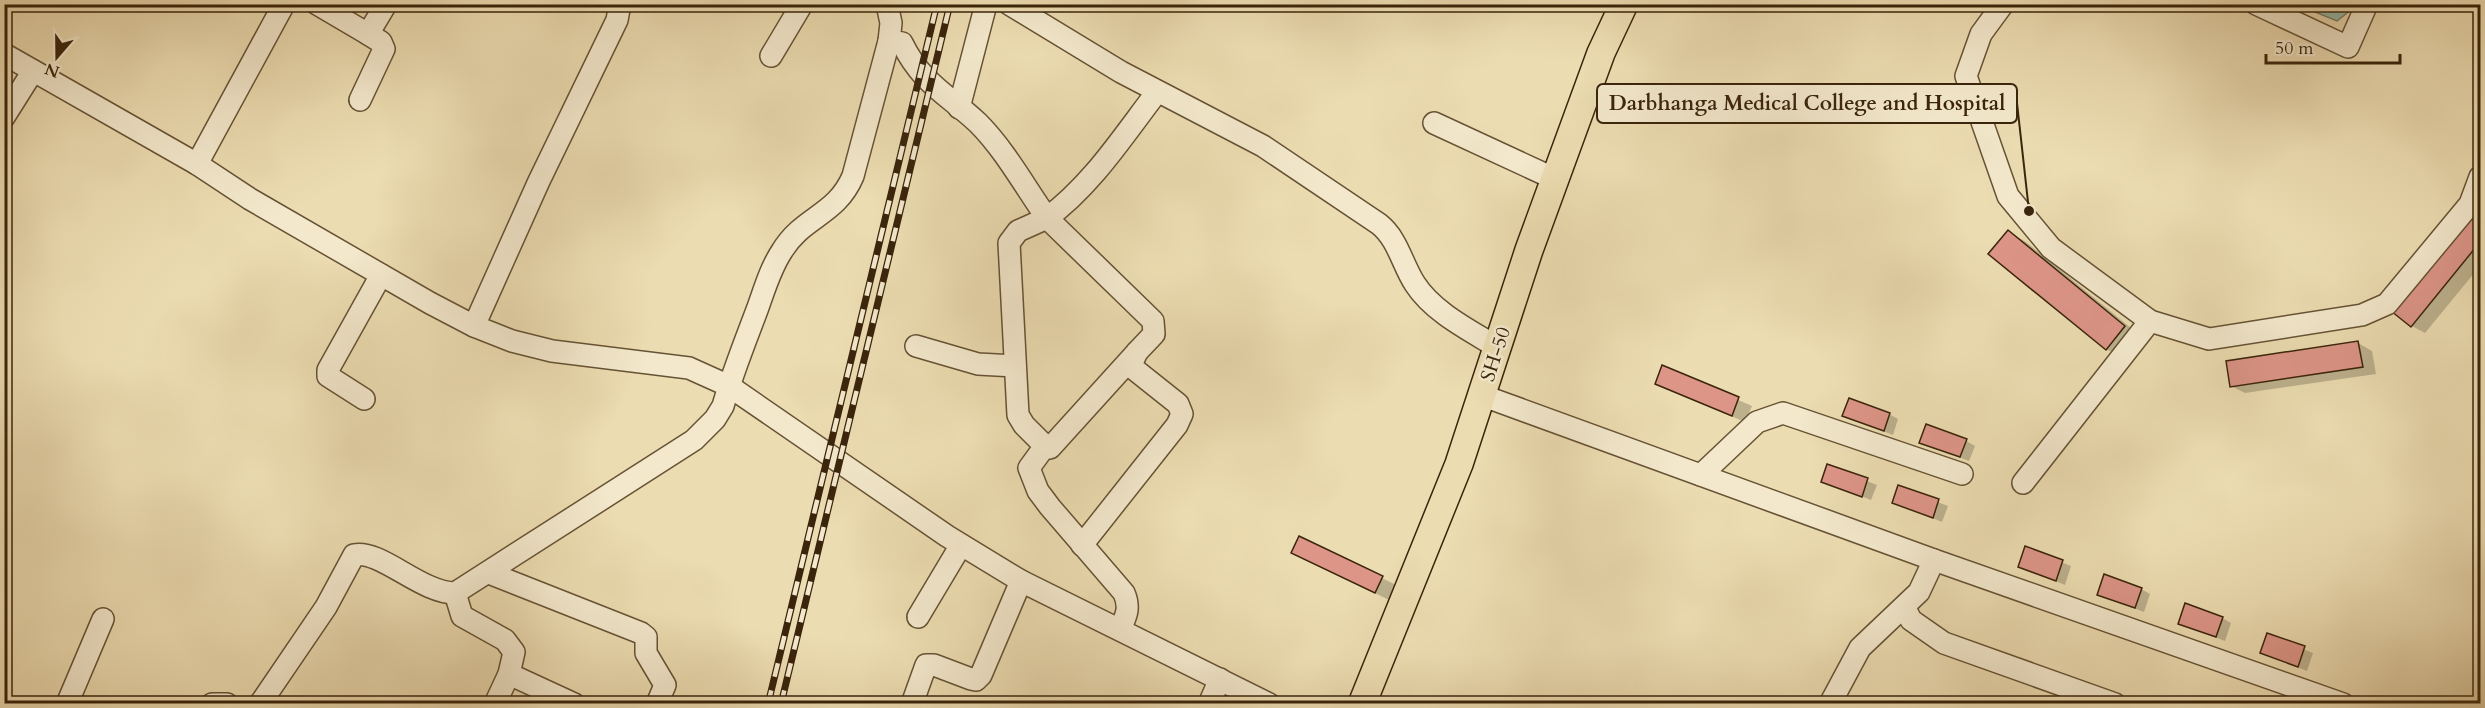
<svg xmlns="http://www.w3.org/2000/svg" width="2485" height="708" font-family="Cardo,serif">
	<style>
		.water { fill: #99bcab; stroke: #737f6b; stroke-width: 1.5 }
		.shadow { fill: #0003 }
		.building { fill: #dd9588; stroke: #3a240b; stroke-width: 1.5 }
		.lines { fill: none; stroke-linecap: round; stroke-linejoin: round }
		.minor-casing { stroke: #665234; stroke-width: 24 }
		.major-casing { stroke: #3a240b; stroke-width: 30 }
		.minor { stroke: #f3e8cc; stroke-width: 21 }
		.major { stroke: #ecdcb1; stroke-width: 27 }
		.rail-casing { stroke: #3a240b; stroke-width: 7 }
		.rail { stroke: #f3e8cc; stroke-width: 4.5; stroke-dasharray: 14; stroke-linecap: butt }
		.labels { text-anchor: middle; stroke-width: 5; stroke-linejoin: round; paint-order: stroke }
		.street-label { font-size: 20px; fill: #3a240b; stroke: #f3e8cc }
		.leader { fill: none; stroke: #3a240b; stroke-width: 2 }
		.callout-dot { fill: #3a240b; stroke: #f3e8cc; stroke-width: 2 }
		.callout { fill: #f3e8cc; stroke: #3a240b; stroke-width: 2 }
		.callout-label { font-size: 21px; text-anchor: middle; font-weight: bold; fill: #3a240b }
	</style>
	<rect width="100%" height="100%" fill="#ecdcb1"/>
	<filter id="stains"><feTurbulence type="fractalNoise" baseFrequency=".00333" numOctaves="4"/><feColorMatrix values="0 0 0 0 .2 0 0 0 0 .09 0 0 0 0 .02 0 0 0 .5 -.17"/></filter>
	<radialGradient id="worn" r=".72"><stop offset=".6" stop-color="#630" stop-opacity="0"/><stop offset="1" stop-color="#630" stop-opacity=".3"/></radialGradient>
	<path class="water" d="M2298,5H2357L2337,21Z"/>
	<g class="shadow">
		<path d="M2480,205V266L2425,333L2412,326Z"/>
		<path d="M2009,232L2026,242L2142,337L2124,359L2106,349Z"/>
		<path d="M2358,343L2372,351L2376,374L2245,393L2231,386Z"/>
		<path d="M1663,367L1752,406L1745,422L1656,384Z"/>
		<path d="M1889,414L1898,419L1893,435L1844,416Z"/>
		<path d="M1966,441L1975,446L1969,461L1921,442Z"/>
		<path d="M1828,466L1877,485L1871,500L1823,481Z"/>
		<path d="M1899,487L1948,506L1942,522L1893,502Z"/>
		<path d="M1299,538L1396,585L1389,600L1293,553Z"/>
		<path d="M2026,548L2071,566L2065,585L2020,566Z"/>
		<path d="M2141,589L2150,594L2144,612L2098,594Z"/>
		<path d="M2222,618L2231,623L2225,641L2179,623Z"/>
		<path d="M2268,635L2313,653L2307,671L2262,653Z"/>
	</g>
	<g class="building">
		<path d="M2480,202V242L2411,327L2391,311Z"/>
		<path d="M2008,230L2125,326L2106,350L1988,254Z"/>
		<path d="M2358,341L2363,367L2230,387L2226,361Z"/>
		<path d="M1662,365L1739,397L1732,416L1655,384Z"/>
		<path d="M1849,398L1890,413L1884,431L1842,416Z"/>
		<path d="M1926,424L1967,439L1960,457L1919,443Z"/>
		<path d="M1827,464L1868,478L1862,497L1821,482Z"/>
		<path d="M1898,485L1939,499L1933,518L1892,503Z"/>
		<path d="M1299,536L1383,576L1375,593L1291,553Z"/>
		<path d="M2025,546L2063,560L2056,581L2018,567Z"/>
		<path d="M2104,574L2142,588L2135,608L2097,595Z"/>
		<path d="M2185,603L2223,617L2216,637L2178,624Z"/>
		<path d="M2267,633L2305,646L2298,667L2260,653Z"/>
	</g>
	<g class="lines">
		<defs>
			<g id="minor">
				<path d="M317,4L368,34L386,4"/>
				<path d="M1009,4L1121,72L1263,146L1379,224C1398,239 1402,264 1415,284C1433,312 1469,330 1497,347"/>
				<path d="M2003,4L1981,34L1966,76L2008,196L2051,248L2150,321L2209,339L2362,315L2387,304L2470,204L2480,177"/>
				<path d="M2256,4L2348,47L2367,4"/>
				<path d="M889,41L902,43C922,84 947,94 978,123C1005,150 1025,187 1047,218L1018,231L1009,243L1018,415L1024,425L1045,446L1029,468L1038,491L1050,507L1124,593C1130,607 1127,615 1120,629"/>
				<path d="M4,54L197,164L250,199L430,303L474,326L512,341L552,351L689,368L729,386L947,536L1021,581L1269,704"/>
				<path d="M771,56L802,4"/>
				<path d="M360,100L384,49L381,42L368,34"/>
				<path d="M959,108L986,4"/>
				<path d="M4,117L33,71"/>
				<path d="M1434,123L1555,179"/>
				<path d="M197,164L284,4"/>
				<path d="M474,326L539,181L617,20L620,4"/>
				<path d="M916,346L978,364L1015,366"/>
				<path d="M1481,395L1934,560L2343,704"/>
				<path d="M364,399L328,376V370L381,275"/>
				<path d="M1050,448L1137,352"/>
				<path d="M1701,475L1757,422L1783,413L1962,474"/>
				<path d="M2023,483L2150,321"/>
				<path d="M1082,545L1177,425L1182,414L1178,404L1134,369L1132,363L1137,352L1154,334L1153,321L1047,218C1092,185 1123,136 1157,92"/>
				<path d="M489,573L641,633L646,637V653L665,685L657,704"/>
				<path d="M455,593L462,616L505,640L514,652L509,674L495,704"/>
				<path d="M1905,608L1911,620L1944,643L2115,704"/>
				<path d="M918,617L961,545"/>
				<path d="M509,674L574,704"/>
				<path d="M67,704L103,619"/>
				<path d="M212,704H227"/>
				<path d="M260,704L326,607L354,555C380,549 421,593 455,593L694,440L715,419L723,406C732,374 745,342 757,310C764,291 770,269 782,251C803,216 836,216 853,176L889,41L891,23L887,4"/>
				<path d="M912,704L926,665H934L971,679L976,680L981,675L1021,581"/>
				<path d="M1209,704L1220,679"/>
				<path d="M1830,704L1860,648L1919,592L1934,560"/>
			</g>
			<path id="major" d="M1362,704L1459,464L1529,250L1601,53L1624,4"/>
		</defs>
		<use href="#minor" class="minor-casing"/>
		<use href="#major" class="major-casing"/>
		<use href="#minor" class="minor"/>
		<use href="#major" class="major"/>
		<defs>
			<g id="rail">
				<path d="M768,704L937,4"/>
				<path d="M781,704L950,4"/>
			</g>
		</defs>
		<use href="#rail" class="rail-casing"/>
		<use href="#rail" class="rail"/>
	</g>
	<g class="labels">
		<g class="street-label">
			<text transform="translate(1495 354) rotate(-72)" y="7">SH-50</text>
		</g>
	</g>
	<path class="leader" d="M2029 211L2017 103"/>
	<circle class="callout-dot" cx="2029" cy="211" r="6"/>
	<rect class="callout" x="1597" y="84" width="420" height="39" rx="6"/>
	<g class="callout-label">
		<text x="1807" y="110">Darbhanga Medical College and Hospital</text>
	</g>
	<rect width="2485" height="708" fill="none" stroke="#ecdcb1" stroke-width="24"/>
	<rect x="6" y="6" width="2473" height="696" fill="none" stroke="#3a240b" stroke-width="3"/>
	<rect x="12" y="12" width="2461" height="684" fill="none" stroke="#3a240b" stroke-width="1.5"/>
	<g transform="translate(57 57) rotate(200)" stroke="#f3e8cc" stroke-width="4.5" paint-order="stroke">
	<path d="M0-4.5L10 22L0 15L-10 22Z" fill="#3a240b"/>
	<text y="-9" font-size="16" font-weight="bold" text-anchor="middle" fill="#3a240b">N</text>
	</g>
	<path d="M2266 54v9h134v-9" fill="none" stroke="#3a240b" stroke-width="3"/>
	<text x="2275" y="54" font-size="18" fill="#3a240b" stroke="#f3e8cc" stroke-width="4.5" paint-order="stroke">50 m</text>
	<rect width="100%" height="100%" filter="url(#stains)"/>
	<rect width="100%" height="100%" fill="url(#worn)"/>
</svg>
